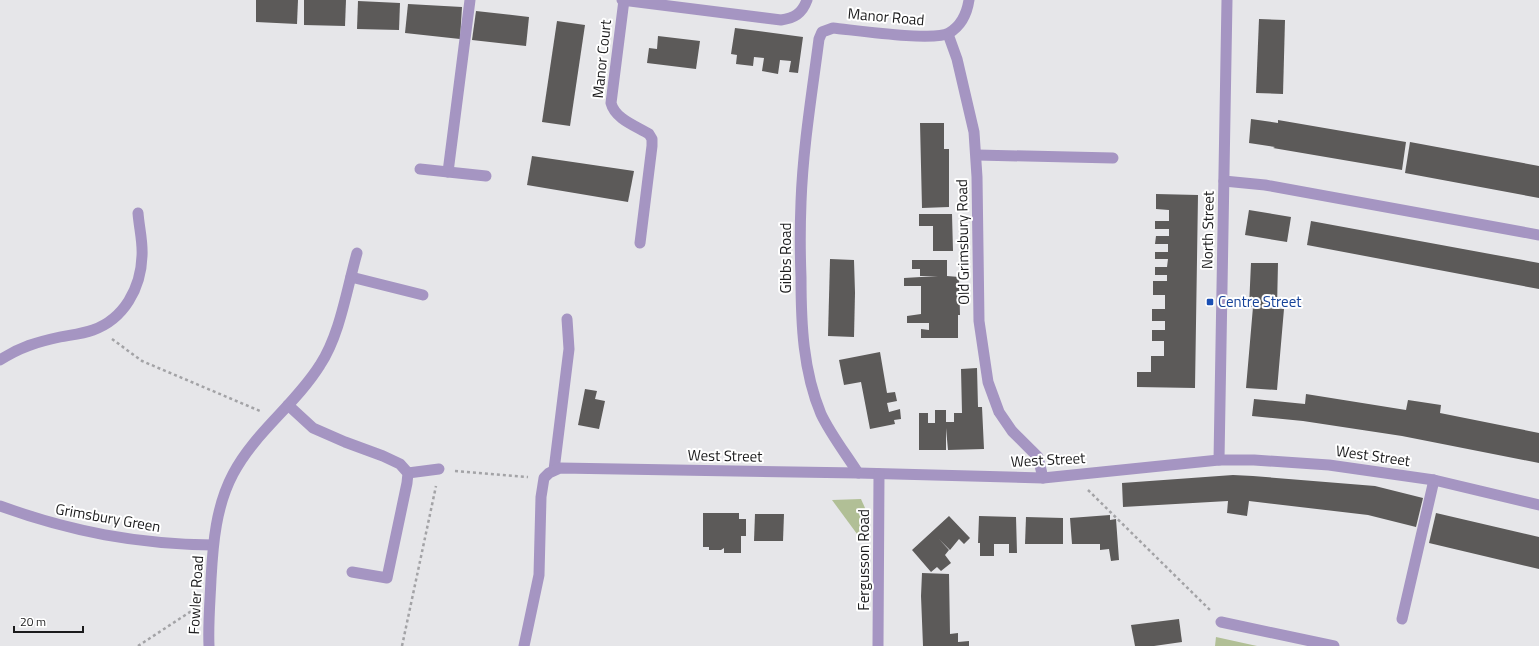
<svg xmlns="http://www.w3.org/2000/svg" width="1539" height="646" font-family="'Titillium Web',sans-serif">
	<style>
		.green { fill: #b1bf96 }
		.building { fill: #5c5a59 }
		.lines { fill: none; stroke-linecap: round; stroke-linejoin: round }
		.path { stroke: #a3a3a6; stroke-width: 2.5; stroke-dasharray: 3 3; stroke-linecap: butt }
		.service { stroke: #a595c2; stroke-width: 11 }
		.minor { stroke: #a595c2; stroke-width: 11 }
		.transit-dot { fill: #1a4fb4; stroke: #fff; stroke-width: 1.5 }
		.labels { text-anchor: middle; stroke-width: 4; stroke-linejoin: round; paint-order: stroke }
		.street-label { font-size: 15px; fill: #1b1b1c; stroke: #fff }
		.transit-label { font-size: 15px; fill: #164399; stroke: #fff; text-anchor: start }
	</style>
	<rect width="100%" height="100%" fill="#e6e6e9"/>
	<g class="green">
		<path d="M861,499L865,508L867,535L860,538L832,500Z"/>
		<path d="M1216,637L1257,646H1215Z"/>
	</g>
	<g class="building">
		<path d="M256,0H298L297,24L256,22Z"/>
		<path d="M304,0H346L345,26L304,25Z"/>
		<path d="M358,1L400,3L399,30L357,29Z"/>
		<path d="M408,4L462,7L460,39L405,33Z"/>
		<path d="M476,11L529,17L526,46L472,40Z"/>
		<path d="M1259,19L1285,20L1283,94L1256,93Z"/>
		<path d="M557,21L585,25L570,126L542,122Z"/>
		<path d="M735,28L803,37L798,73L789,72L791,61L780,60L778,74L762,71L764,58L754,57L753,66L736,64L737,55L731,54Z"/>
		<path d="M658,36L700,41L696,69L647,63L649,48L657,49Z"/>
		<path d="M1251,119L1278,123V120L1406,142L1402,170L1273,148L1275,147L1249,143Z"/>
		<path d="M920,123H944V149H949V207L922,208Z"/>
		<path d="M1410,142L1539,166V198L1405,173Z"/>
		<path d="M532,156L634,171L628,202L527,185Z"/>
		<path d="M1156,194L1198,195L1195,388L1137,387V372H1151V356H1164V341H1152V330H1165V321H1152V309H1165V295H1153V281H1167V275H1155V267H1167L1168,259H1155V252H1168V244H1155L1156,236H1169V229H1155V221H1169V210L1156,209Z"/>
		<path d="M1249,210L1291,217L1287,242L1245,235Z"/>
		<path d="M919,214H952L953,251H933V226H919Z"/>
		<path d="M1311,221L1539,263V289L1307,245Z"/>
		<path d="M830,259L854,260L855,293L854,337L828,336Z"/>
		<path d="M912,260H947V276L959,277L960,315H958V338H921V329L929,330V323H907V316L921,314V286H904V278L938,276H920V269H912Z"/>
		<path d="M1251,263H1278L1277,308H1262L1284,309L1277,390L1246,388L1253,307H1249Z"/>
		<path d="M880,352L887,393L895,392L897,401L887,403L889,412L900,409L901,419L894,420L895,424L870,429L861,382L844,385L839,360Z"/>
		<path d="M977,368L978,407H982L984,449L948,450L946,428V450H919V413H928V423H935V410H946V422H954V413H962L961,369Z"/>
		<path d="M585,389L597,391L595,399L605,401L599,429L578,425Z"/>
		<path d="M1306,394L1406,410L1408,400L1441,405L1440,413L1539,433V463L1402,436L1303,421L1252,416L1254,399L1305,404Z"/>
		<path d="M1233,475L1253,476L1375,486L1423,498L1416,527L1368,515L1249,501L1247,516L1227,513L1228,501L1123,507L1122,483Z"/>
		<path d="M703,513H739V519H746V536H741V553H724V548L721,550H709V547H703Z"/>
		<path d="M1436,513L1539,537V569L1429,543Z"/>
		<path d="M755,514H784L783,541H754Z"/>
		<path d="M1110,515V520L1116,519L1119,560L1111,561L1109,549L1100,550V544H1072L1070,518Z"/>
		<path d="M949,516L970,538L964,544L959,539L950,550L939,539L949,550L945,555L951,563L941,571L937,567L931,572L912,550Z"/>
		<path d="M979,516L1016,517L1017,553H1009V544H994V556H980V543H978Z"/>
		<path d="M1026,517L1063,518V544H1025Z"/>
		<path d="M922,573L949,574L950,634L958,633V642L969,641V646H923L921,596Z"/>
		<path d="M1179,619L1182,642L1154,646H1135L1131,625Z"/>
	</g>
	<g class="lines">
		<g class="path">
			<path d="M112,339L142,361L260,411"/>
			<path d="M455,471L528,477"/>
			<path d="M1088,490L1210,610"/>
			<path d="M138,646L193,610"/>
			<path d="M402,646L436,486"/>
		</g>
		<g class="service">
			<path d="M977,155L1113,158"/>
			<path d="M420,169L486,176"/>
			<path d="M448,172L470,0"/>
			<path d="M1402,619L1434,480"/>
			<path d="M1221,622L1334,646"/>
		</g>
		<g class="minor">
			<path d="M622,0L781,20C794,18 802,14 807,0"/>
			<path d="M624,0L611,103C615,119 636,126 649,134L652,139V146L640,243"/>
			<path d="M948,34L957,59L974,132L977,177L979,321L988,382L999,412L1012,431L1038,457L1043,478"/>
			<path d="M1224,181L1265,185L1539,235"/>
			<path d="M351,277L423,295"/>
			<path d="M0,360C20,347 37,342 60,337C70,335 82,334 93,330C124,319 141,288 142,256C143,242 139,227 138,213"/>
			<path d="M288,405L313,428L345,442L383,456L400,464L408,473L407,483L387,578L352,572"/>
			<path d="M1219,460L1227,0"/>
			<path d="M554,470L569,349L567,319"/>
			<path d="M408,473L439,469"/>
			<path d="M858,473C846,454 831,435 821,414C803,371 801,324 801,277C800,252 800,227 801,202C803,147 812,93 819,39L822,32L833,28C854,30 934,42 949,33C961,26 967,13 969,0"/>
			<path d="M0,506C72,532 137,544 213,545"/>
			<path d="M209,646C208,624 210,602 211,579C213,543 216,506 233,474C255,432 295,405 320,365C340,335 347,288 357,253"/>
			<path d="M524,646L539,575L541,497L544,478L549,473L560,468L858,473L1043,478L1219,460H1254L1329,465L1434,480L1539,505"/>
			<path d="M878,646L879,474"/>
		</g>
	</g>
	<rect class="transit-dot" x="1206" y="298" width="8" height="8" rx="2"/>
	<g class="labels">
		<g class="street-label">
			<text transform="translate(886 17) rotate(5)" y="5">Manor Road</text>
			<text transform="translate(602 59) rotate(-84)" y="5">Manor Court</text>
			<text transform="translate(1208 230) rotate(-89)" y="5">North Street</text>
			<text transform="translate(963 242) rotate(-91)" y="5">Old Grimsbury Road</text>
			<text transform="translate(786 258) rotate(-90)" y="5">Gibbs Road</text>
			<text transform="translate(725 456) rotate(1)" y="5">West Street</text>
			<text transform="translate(1373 456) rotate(8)" y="5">West Street</text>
			<text transform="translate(1048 460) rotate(-3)" y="5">West Street</text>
			<text transform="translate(108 518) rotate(10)" y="5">Grimsbury Green</text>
			<text transform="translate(864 560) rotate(-90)" y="5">Fergusson Road</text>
			<text transform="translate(196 595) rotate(-87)" y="5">Fowler Road</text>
		</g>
		<g class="transit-label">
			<text x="1218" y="307">Centre Street</text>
		</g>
	</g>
	<path d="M14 626v6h69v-6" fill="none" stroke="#1b1b1c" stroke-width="2"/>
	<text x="20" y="626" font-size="12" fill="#1b1b1c" stroke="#ffffff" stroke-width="3" paint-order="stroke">20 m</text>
</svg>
